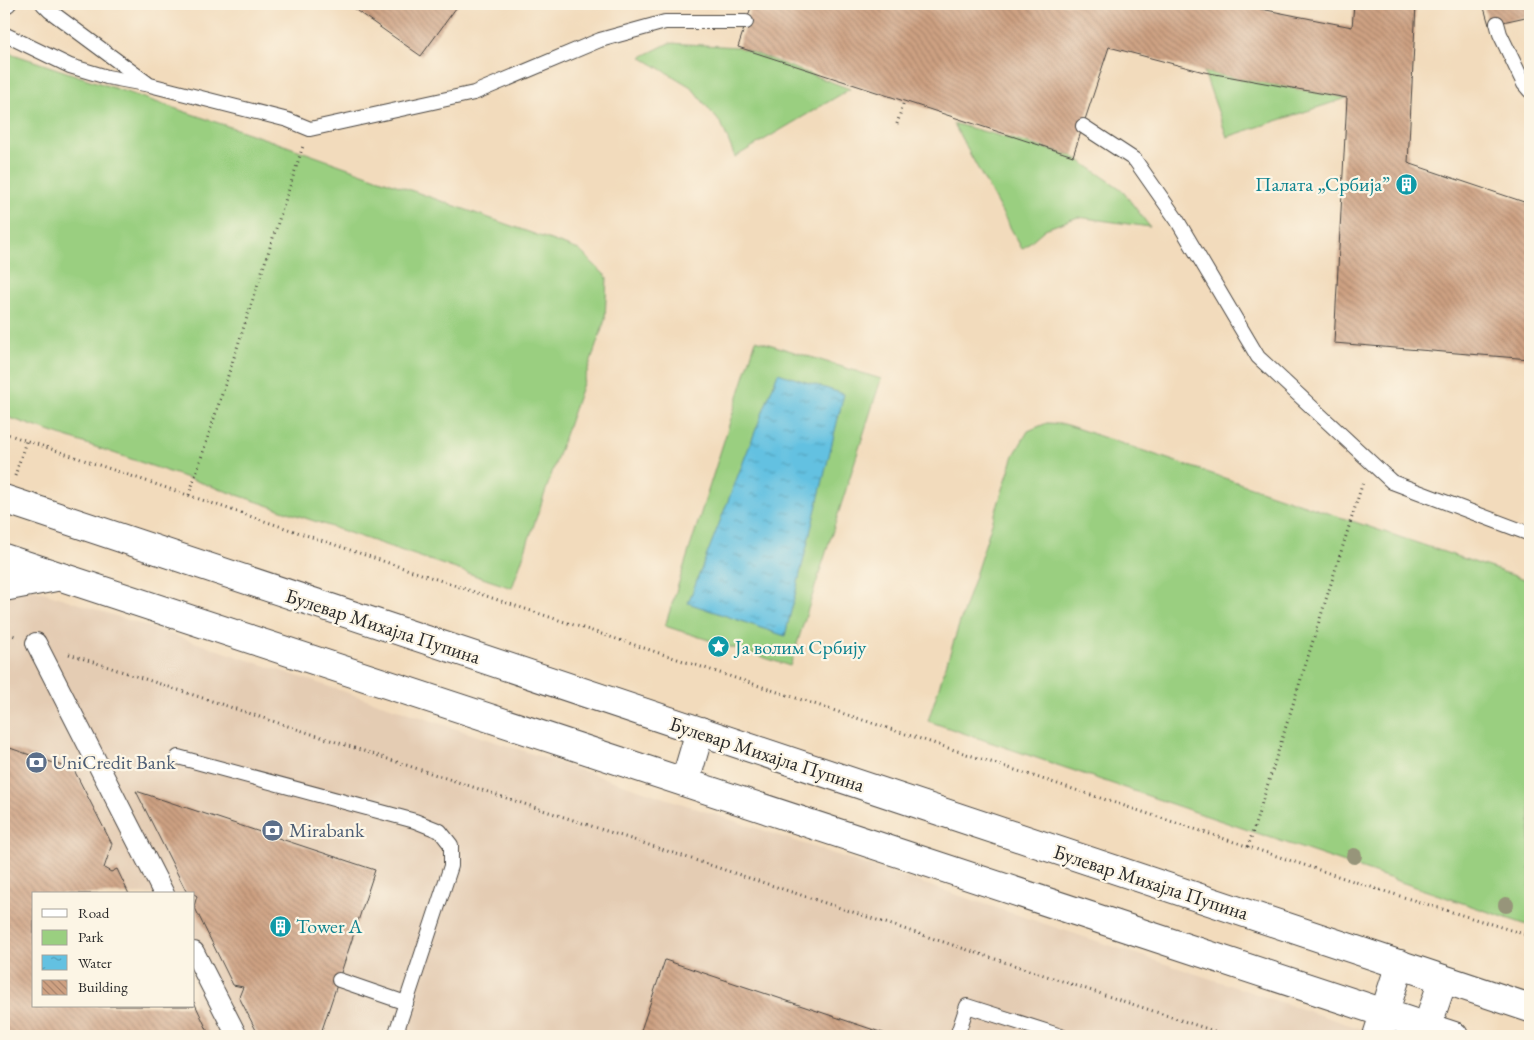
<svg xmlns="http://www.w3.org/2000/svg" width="1534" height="1040" font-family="'EB Garamond',serif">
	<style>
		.built { fill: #e4ccb3; fill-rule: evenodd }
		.green { fill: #9acf80; stroke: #627d56 }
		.water { fill: url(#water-ripples); stroke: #477686 }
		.building { fill: url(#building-back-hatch) }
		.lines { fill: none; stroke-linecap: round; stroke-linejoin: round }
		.service-casing { stroke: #494541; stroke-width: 16 }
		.pedestrian-casing { stroke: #494541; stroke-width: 22 }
		.tertiary-casing { stroke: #494541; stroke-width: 30 }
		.secondary-casing { stroke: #494541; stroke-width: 30 }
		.path { stroke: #494541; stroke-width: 3; stroke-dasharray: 1 4; stroke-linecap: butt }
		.service { stroke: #fff; stroke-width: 14 }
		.pedestrian { stroke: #fff; stroke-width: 20 }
		.tertiary { stroke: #fff; stroke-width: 28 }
		.secondary { stroke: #fff; stroke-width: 28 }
		.tree { fill: #97957a }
		.labels { text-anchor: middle; stroke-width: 4.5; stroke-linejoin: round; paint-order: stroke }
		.culture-label { font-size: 20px; fill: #0d838f; stroke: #fcf5e5; text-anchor: start }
		.street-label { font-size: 20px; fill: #2b2b2b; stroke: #fcf5e5 }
		.service-label { font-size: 20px; fill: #4e5e75; stroke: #fcf5e5; text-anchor: start }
	</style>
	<defs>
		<pattern id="water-ripples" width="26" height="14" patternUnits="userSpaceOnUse" patternTransform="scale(1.25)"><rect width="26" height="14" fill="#63c1e1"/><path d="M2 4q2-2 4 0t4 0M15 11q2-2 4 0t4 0" fill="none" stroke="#529db7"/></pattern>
		<pattern id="building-back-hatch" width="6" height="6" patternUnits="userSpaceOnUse" patternTransform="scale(1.25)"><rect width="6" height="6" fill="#cea182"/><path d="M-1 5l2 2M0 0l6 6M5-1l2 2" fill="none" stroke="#a7836b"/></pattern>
	</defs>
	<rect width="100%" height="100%" fill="#fcf5e5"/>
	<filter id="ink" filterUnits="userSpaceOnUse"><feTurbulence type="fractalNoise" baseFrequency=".02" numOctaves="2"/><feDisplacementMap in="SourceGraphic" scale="10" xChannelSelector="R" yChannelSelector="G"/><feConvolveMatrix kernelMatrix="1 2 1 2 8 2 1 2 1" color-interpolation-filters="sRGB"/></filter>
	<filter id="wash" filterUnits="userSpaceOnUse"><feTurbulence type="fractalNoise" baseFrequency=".0096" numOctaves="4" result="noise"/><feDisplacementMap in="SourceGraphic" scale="20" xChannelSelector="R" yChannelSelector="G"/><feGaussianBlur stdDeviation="1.12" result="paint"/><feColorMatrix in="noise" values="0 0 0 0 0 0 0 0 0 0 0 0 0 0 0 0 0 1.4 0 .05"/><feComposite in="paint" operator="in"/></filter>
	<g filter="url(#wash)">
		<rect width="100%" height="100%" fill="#f2dbbc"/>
		<path class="built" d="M4,579L1365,1030L1363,1036H4ZM34,894H194V1006H34Z"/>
		<g class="green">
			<path d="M669,43L738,47L850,89L735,157L722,125L691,87L641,57Z"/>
			<path d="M4,51L281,144L579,250L607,277L605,320L512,588L4,416Z"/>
			<path d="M1204,72L1347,98L1227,137Z"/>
			<path d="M953,123L1073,156L1121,189L1150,227L1078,217L1045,229L1022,249Z"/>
			<path d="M756,340L881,379L790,666L665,626Z"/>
			<path d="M1047,423L1064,424L1530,581V926L928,721L1014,455L1028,431Z"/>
		</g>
		<path class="water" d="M778,373L844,394L785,636L688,603Z"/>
		<g id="blocks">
			<g class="building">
				<path d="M347,4H459L421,56Z"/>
				<path d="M752,4H1236L1352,27L1354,4H1416L1408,163L1530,204V359L1334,343L1347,98L1204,72L1109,47L1073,156L738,47Z"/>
				<path d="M1483,4H1530V16L1489,25Z"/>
				<path d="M4,746L74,770L112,844L104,868L111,872L117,869L129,894H34V1006H194V1002L210,1036H4Z"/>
				<path d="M136,791L375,870L320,1036H259L239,997L243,987L233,985L194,906L197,896L194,894L187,893Z"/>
				<path d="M665,960L892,1036H639Z"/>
			</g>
		</g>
	</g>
	<g filter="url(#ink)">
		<use href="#blocks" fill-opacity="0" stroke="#494541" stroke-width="1"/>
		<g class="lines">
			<defs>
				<g id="service">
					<path d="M43,4L50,11L147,83"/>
					<path d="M4,8L9,4"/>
					<path d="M1497,23L1500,34L1524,84L1530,91"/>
					<path d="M4,34L70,66L107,77L150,85L288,120L310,129L474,93L600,40L665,22H746"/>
					<path d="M1083,126L1135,160L1177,220L1258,357L1392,482L1530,534"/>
					<path d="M178,757L415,821L440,831L451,845V866L395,1036"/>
					<path d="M339,980L406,1003"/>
					<path d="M957,1036L967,1006L1061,1036"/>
				</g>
				<g id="pedestrian">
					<path d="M36,643L164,894"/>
					<path d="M194,952L237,1036"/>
				</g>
				<g id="tertiary">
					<path d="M1377,1036L1400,964"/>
					<path d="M1424,1036L1443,980"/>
				</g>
				<g id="secondary">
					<path d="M4,499L1530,1008"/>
					<path d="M4,558L1454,1036"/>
					<path d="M4,587L56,577"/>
					<path d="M685,782L700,731"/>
				</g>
			</defs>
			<use href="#service" class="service-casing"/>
			<use href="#pedestrian" class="pedestrian-casing"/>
			<use href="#tertiary" class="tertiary-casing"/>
			<use href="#secondary" class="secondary-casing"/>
			<g class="path">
				<path d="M897,124L904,101"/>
				<path d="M4,433L507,603L1374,888L1530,936"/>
				<path d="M15,476L26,441"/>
				<path d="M189,495L303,146"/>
				<path d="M4,632L15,636"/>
				<path d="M69,654L1229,1036"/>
				<path d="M1248,847L1363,482"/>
			</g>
			<use href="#service" class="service"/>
			<use href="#pedestrian" class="pedestrian"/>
			<use href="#tertiary" class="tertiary"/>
			<use href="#secondary" class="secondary"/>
		</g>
		<g class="tree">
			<circle cx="1354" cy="856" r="8"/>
			<circle cx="1506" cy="905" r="8"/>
		</g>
	</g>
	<defs>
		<symbol id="building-disc" viewBox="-11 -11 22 22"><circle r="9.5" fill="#0f9aa8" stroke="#fcf5e5"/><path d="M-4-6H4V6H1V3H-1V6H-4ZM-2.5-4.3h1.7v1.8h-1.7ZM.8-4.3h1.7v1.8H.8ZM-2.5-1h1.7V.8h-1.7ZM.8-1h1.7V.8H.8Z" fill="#fff"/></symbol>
		<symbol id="sight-disc" viewBox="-11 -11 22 22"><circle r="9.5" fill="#0f9aa8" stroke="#fcf5e5"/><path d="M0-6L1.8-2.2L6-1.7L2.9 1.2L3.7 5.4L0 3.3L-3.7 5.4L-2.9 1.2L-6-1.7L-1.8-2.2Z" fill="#fff"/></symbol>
		<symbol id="bank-disc" viewBox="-11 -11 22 22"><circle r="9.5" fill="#5c6f8a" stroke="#fcf5e5"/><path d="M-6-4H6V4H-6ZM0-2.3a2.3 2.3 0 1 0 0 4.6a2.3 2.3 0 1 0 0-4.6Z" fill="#fff"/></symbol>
	</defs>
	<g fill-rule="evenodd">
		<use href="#building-disc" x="1394" y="172" width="25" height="25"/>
		<use href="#sight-disc" x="706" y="634" width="25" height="25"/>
		<use href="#bank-disc" x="24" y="750" width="25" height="25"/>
		<use href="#bank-disc" x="260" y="818" width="25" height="25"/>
		<use href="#building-disc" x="268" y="914" width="25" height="25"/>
	</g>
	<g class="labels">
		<g class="culture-label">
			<text x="1390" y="191" text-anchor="end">Палата „Србија”</text>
			<text x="735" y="654">Ја волим Србију</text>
			<text x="296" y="933">Tower A</text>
		</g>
		<g class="street-label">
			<text transform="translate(383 626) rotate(18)" y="7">Булевар Михајла Пупина</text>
			<text transform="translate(767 754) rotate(18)" y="7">Булевар Михајла Пупина</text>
			<text transform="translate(1151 882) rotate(18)" y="7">Булевар Михајла Пупина</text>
		</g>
		<g class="service-label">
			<text x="52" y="769">UniCredit Bank</text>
			<text x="289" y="837">Mirabank</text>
		</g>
	</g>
	<rect width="1534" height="1040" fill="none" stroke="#fcf5e5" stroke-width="20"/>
	<rect x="32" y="892" width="162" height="115" fill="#fcf5e5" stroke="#a8a49b"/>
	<rect x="42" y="909" width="25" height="8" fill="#ffffff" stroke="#a8a49b"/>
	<text x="78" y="918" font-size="15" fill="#2b2b2b">Road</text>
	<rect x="42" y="930" width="25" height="15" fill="#9acf80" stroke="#a8a49b"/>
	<text x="78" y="942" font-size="15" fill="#2b2b2b">Park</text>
	<rect x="42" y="955" width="25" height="15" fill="url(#water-ripples)" stroke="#a8a49b"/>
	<text x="78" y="968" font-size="15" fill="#2b2b2b">Water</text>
	<rect x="42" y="980" width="25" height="15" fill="url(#building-back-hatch)" stroke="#a8a49b"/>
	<text x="78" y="992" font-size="15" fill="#2b2b2b">Building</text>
</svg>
